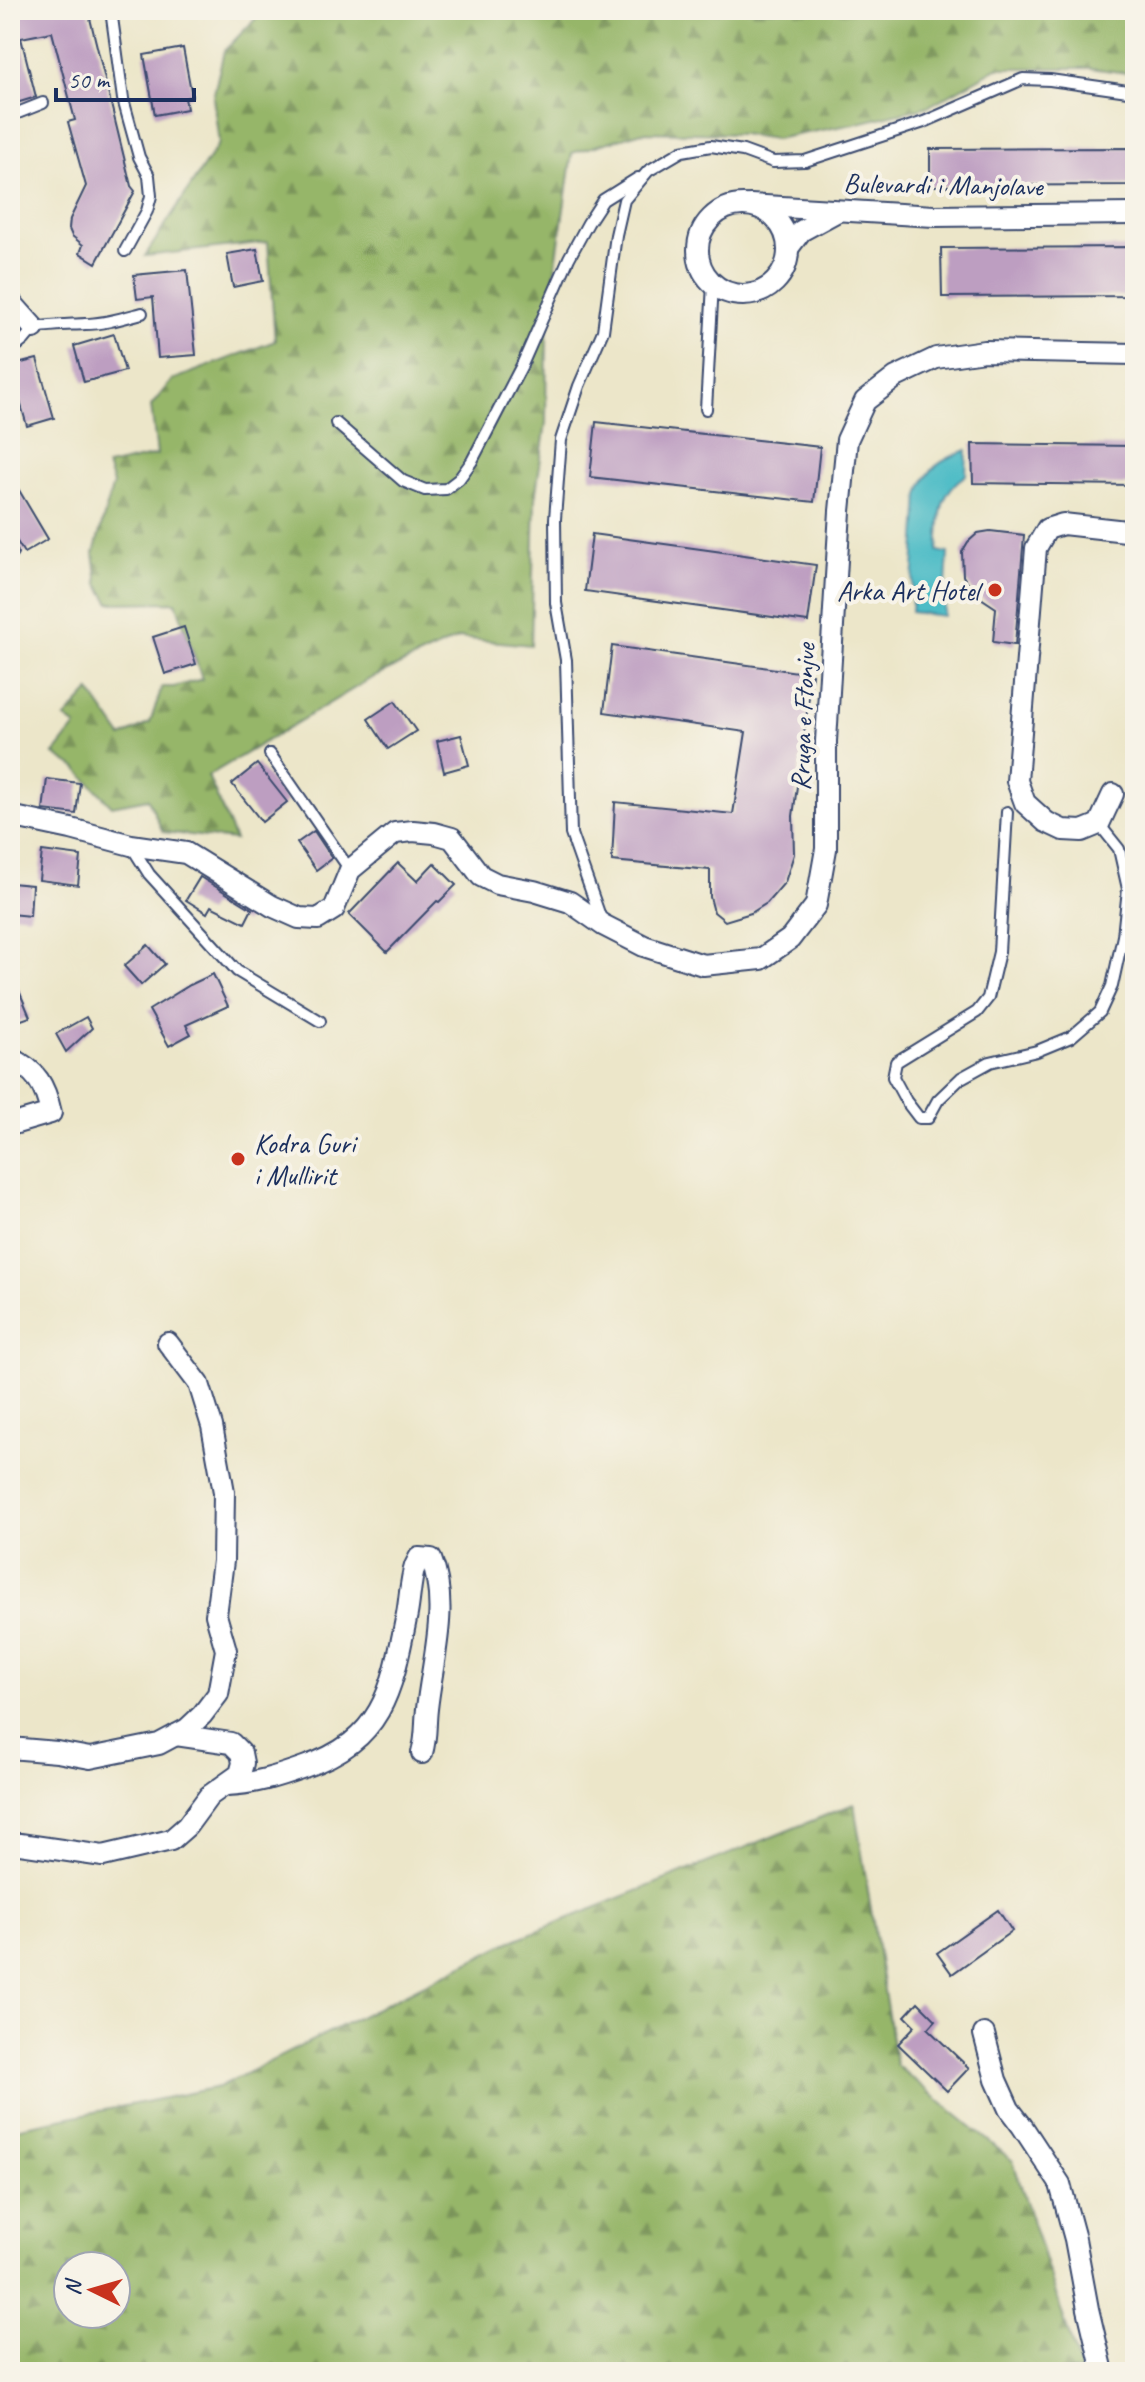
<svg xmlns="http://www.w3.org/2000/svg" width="1145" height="2382" font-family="Caveat,sans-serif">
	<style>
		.forest { fill: url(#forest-firs); stroke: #587264; stroke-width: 2; fill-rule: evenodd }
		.water { fill: #4ebcc6; stroke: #347692; stroke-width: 2 }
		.building { fill: #bd9ec1 }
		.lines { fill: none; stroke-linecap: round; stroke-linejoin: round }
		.service-casing { stroke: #3a4a6e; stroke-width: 14 }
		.minor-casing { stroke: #3a4a6e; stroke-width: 24 }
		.service { stroke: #fff; stroke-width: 10 }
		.minor { stroke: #fff; stroke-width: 20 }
		.poi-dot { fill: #c8321e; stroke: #f7f3e8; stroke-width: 3 }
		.labels { text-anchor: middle; stroke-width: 8; stroke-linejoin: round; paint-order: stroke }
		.street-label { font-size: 28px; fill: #1b2f5e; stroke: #f7f3e8 }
		.poi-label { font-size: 28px; fill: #1b2f5e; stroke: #f7f3e8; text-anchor: end }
	</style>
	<defs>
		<pattern id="forest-firs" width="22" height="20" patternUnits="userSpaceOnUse" patternTransform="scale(2)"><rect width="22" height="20" fill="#96b669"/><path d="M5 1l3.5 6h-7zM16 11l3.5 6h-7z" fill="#7a945a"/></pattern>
	</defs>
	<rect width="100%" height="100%" fill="#f7f3e8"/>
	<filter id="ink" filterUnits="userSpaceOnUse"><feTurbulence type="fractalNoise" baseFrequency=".0125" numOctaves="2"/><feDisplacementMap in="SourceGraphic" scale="16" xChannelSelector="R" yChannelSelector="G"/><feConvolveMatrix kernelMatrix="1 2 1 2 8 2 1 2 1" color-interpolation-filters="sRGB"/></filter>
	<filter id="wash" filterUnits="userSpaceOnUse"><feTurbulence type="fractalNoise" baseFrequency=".006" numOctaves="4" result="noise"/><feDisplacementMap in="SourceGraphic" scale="32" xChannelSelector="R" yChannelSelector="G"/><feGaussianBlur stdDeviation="1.8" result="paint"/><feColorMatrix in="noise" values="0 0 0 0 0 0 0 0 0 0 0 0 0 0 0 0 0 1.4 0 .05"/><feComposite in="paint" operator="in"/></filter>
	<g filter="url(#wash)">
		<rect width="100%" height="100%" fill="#ece6c9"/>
		<g class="forest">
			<path d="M264,10H1135V74L1090,68H997L929,106L854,124L775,139L741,134L642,132L572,153L547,326L546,423L535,499L531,645L458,638L370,679L208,776L235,840L163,832L148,799L112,806L76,768L54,754L76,726L65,718L90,691L122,737L150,723L162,687H174L202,679L176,602L110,603L98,584L94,553L113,484L107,466L157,455L151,406L172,380L275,341L268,242L145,256L219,143L213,97L224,51Z"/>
			<path d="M854,1804L896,2065L1013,2161L1081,2372H10V2129L219,2087L507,1943ZM68,2266H116V2314H68Z"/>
		</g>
		<path class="water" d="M967,450L966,475C936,494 941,520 938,551L948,553L944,616L911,612L919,495C926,468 941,460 967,450Z"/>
		<g id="blocks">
			<g class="building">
				<path d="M10,10H88L131,186L135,191L96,263L80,253L83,245L72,236L69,229L70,219L86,186L68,122L75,120L52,32L21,38L36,97L10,105Z"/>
				<path d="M183,48L192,96L185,98L187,109L155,115L144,55Z"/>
				<path d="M1135,148V185L930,186V149Z"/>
				<path d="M1135,247V296L942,297L941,248Z"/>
				<path d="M257,249L263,281L233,287L227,254Z"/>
				<path d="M187,270L196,355L158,358L153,297L137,299L134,275Z"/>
				<path d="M114,334L125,371L84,382L74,346Z"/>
				<path d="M37,359L54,418L27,426L10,366Z"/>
				<path d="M596,422L820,447L814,502L590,477Z"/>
				<path d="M972,444L1135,446V485L973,483Z"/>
				<path d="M10,475L48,539L24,553L10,530Z"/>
				<path d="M990,531L1024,535L1015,645L993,642L996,608L975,594L963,576L962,552L968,542L978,533Z"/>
				<path d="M592,534L816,565L808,622L585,591Z"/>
				<path d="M184,627L196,664L165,674L153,637Z"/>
				<path d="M612,646L812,674L793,816L794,854L785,882L767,903L751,913L725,921L714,912L710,897V870L612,861L615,802L733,814L746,732L604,712Z"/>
				<path d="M395,701L416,731L388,749L368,719Z"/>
				<path d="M461,735L469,765L444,772L437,741Z"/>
				<path d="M257,764L287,802L262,822L232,784Z"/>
				<path d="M47,779L80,783L76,814L43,810Z"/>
				<path d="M314,831L332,858L316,870L297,843Z"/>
				<path d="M42,851L81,856L78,885L39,880Z"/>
				<path d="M398,863L417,881L434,863L456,885L439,902L437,901L387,952L349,914Z"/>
				<path d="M200,877L252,909L245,923L211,906L207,913L186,900Z"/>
				<path d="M10,883L32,885L30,916L10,914Z"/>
				<path d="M148,945L165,964L141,985L124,966Z"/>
				<path d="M10,969L30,1017L10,1024Z"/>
				<path d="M213,974L228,1006L186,1025L191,1034L169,1046L149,1010L190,985Z"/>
				<path d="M86,1017L92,1028L66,1052L56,1034Z"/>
				<path d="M998,1910L1012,1931L952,1974L937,1953Z"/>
				<path d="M918,2002L936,2020L928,2029L969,2068L947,2091L898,2044L915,2026L905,2016Z"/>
			</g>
		</g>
	</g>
	<g filter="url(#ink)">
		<use href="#blocks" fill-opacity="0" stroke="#3a4a6e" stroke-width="2"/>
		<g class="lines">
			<defs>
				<g id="service">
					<path d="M111,10L123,99L139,157L149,176L151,196L147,211L125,251"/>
					<path d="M10,116L43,103"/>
					<path d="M10,351L24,340L34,328C51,325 67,325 85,324C104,324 123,318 142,313"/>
					<path d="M706,409L713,284"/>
					<path d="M336,423L403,481L425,490L446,489L459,479L472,461L522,365L569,258L588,223L603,200L638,178"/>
					<path d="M10,551L12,553L10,554"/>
					<path d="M270,754L350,870"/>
					<path d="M1007,812L999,952L988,998L977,1012L896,1062L893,1077L906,1101L919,1118H928L938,1100L961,1078L990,1062L1037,1051L1071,1037L1100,1012L1112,986L1123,936L1128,889L1119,849L1099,824"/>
					<path d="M132,847L149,874L237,971L320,1021"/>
					<path d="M601,919L571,834L566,660L556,603L555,519L561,440L579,386L603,331L616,235L624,200L648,171L682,151L711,146L743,151L773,162L805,161L924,122L1023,79L1050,80L1135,92"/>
				</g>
				<g id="minor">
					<circle cx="743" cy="250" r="45"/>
					<path d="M750,205L934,216L1135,214"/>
					<path d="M789,247L801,231L836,212"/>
					<path d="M10,301L34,328"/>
					<path d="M1113,794L1099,824L1082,831L1063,830L1046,822L1025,803L1017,781L1036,548L1047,529L1063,524L1135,532"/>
					<path d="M10,816L71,829L131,845L186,853L272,906L299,918L318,919L334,909L350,870L395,833L413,831L434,833L452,838L481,876L497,884L534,891L570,902L603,925L644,946L703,965L761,959L790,939L816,905L826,849V741L840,511L847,440L865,401L896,377L936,358L984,351L1135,354"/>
					<path d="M10,1058C37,1070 45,1086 51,1113L10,1125"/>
					<path d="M10,1748L57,1752L90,1758L159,1744L187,1729L202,1715L218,1694L226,1650L216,1615L223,1561L224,1492L212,1426L199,1384L168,1343"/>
					<path d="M227,1785C254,1784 279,1776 304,1767C384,1740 392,1690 407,1614C410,1598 410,1582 415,1566L419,1558L431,1559C450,1606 432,1661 427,1709C425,1726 427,1736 422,1753"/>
					<path d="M10,1844H20L103,1856L171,1840L187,1826L209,1796L240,1774L243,1763L241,1753L231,1743L176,1735"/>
					<path d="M984,2034L996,2080L1009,2109L1022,2126L1060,2184L1075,2239L1088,2309L1103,2372"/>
				</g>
			</defs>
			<use href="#service" class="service-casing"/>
			<use href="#minor" class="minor-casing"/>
			<use href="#service" class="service"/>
			<use href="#minor" class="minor"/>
		</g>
	</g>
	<g class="poi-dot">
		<circle cx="995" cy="590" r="8"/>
		<circle cx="238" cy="1159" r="8"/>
	</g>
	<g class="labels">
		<g class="street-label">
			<text transform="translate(943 184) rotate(1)" y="10">Bulevardi i Manjolave</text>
			<text transform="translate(802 717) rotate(-88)" y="10">Rruga e Ftonjve</text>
		</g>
		<g class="poi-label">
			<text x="979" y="600">Arka Art Hotel</text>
			<text x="254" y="1153" text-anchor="start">Kodra Guri<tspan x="254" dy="32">i Mullirit</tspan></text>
		</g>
	</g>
	<rect width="1145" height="2382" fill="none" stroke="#f7f3e8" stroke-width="40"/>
	<g transform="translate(92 2290) rotate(275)"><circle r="38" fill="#f7f3e8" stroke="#9fa5b1" stroke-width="2"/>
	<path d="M0-6L14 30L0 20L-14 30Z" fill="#c8321e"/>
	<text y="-12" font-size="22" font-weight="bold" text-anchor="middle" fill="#1b2f5e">N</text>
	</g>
	<path d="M56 88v12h138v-12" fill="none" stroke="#1b2f5e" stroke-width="4"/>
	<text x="68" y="88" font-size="24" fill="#1b2f5e" stroke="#f7f3e8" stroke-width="6" paint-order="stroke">50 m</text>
</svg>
